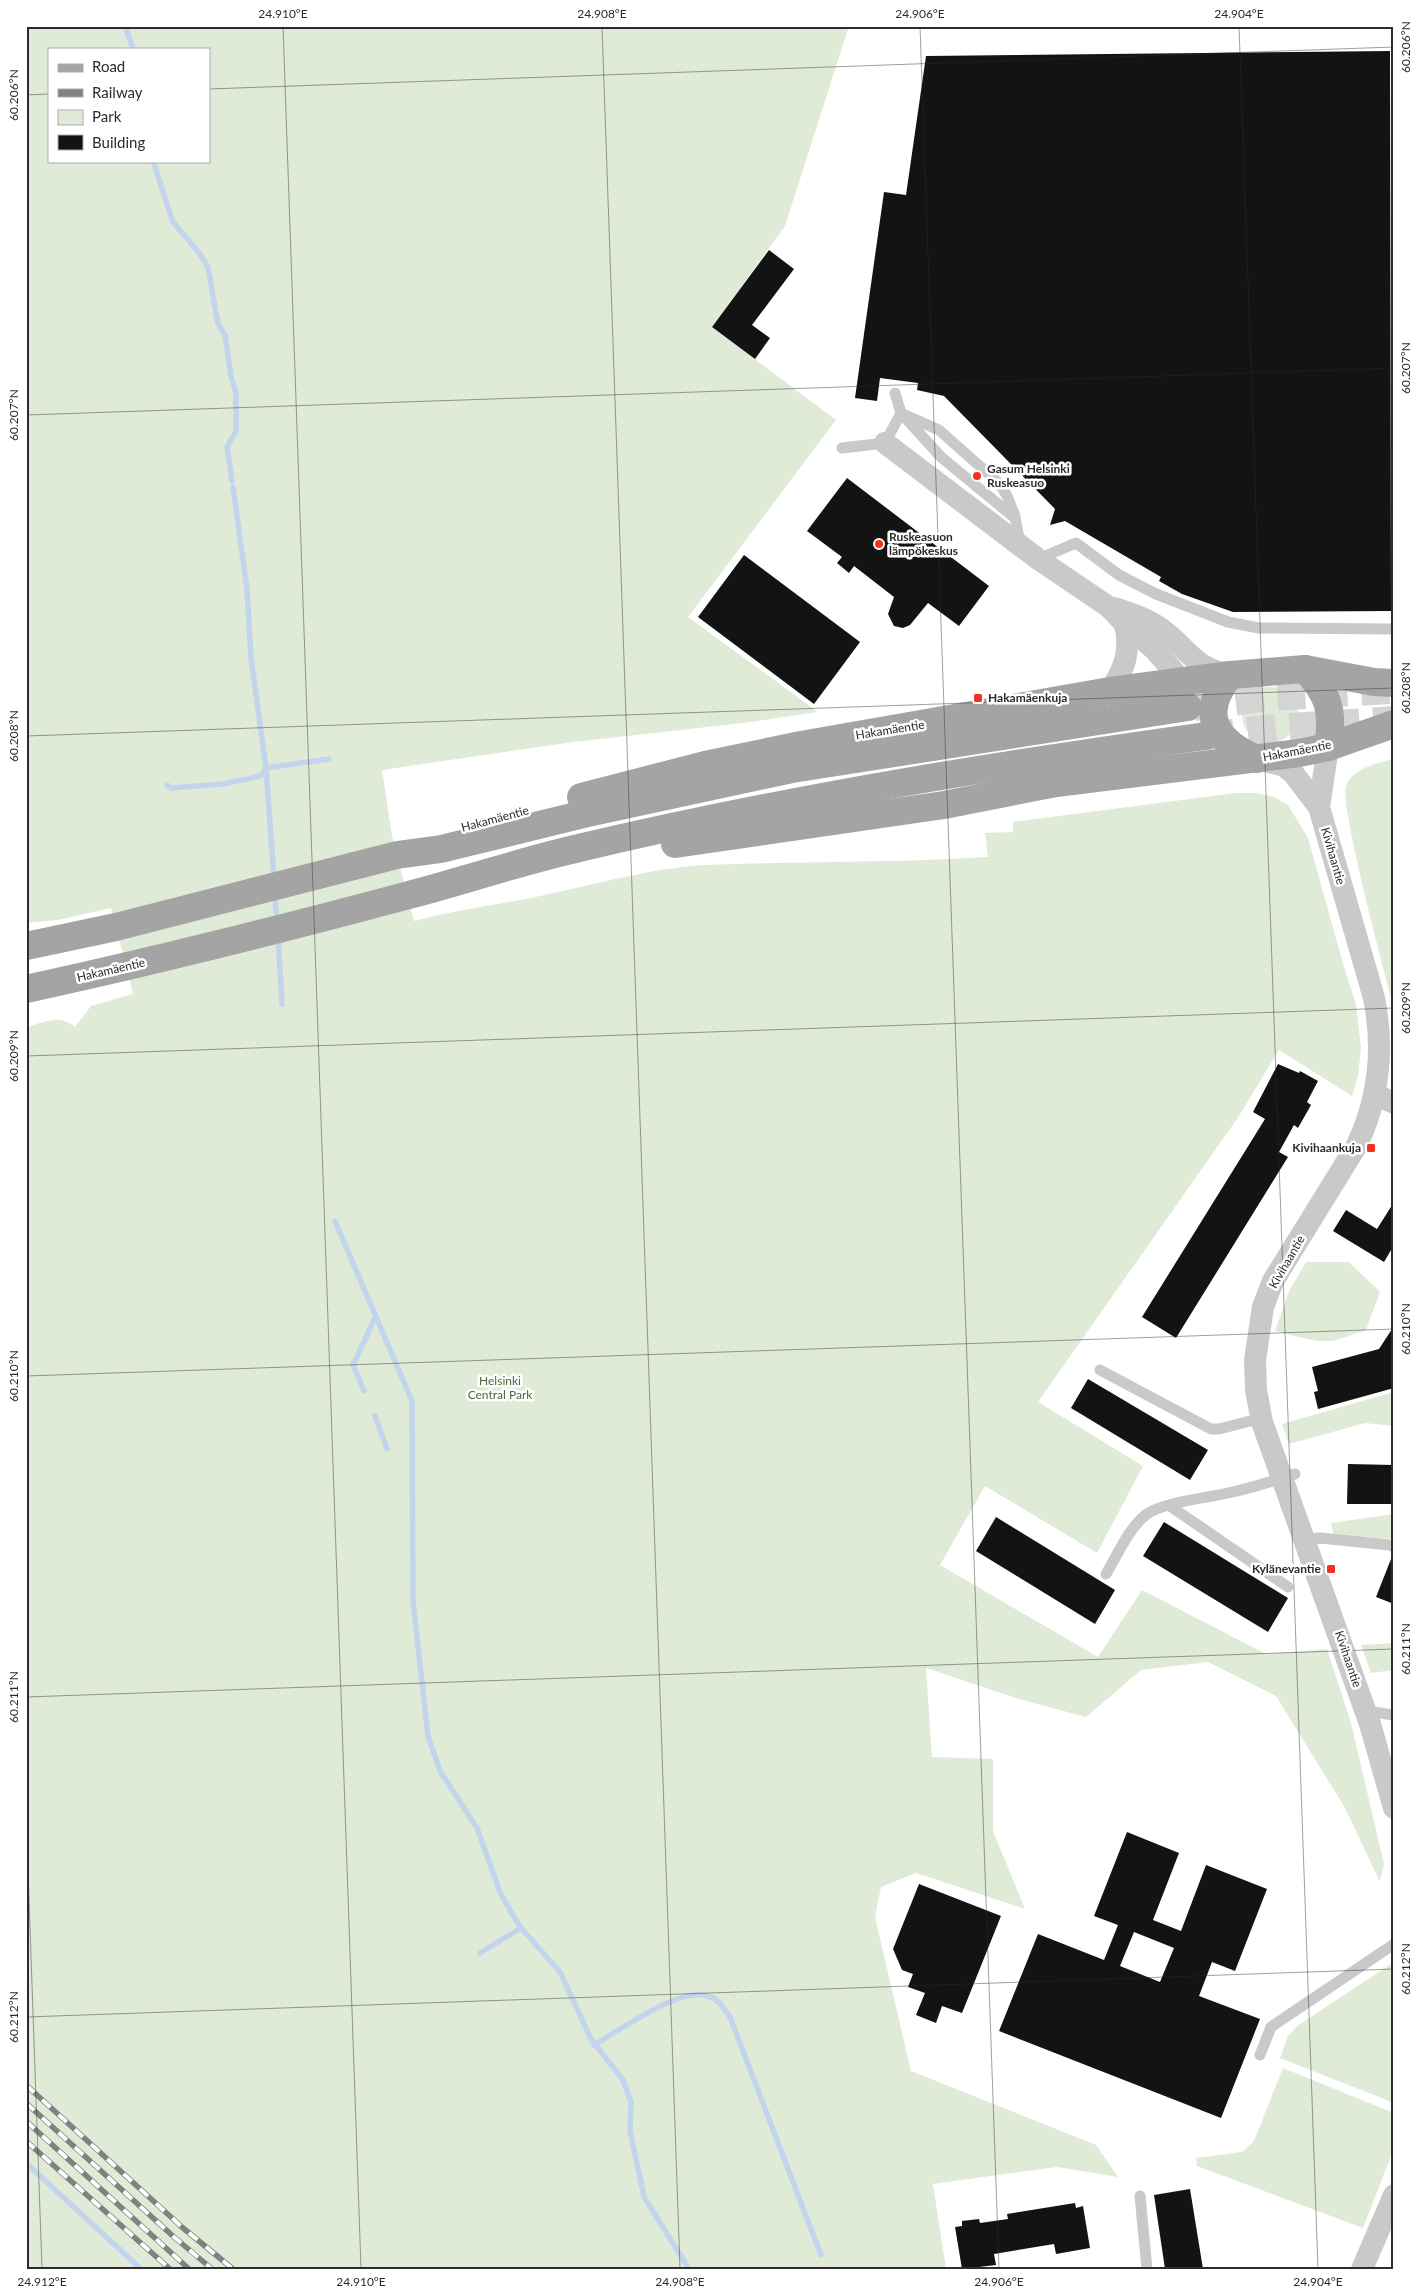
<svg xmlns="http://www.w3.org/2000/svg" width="1420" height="2295" font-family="Lato,sans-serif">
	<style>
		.green { fill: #dfebd7; fill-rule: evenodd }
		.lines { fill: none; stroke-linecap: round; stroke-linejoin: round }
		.stream { stroke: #c2d5ed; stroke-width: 5.5 }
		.building { fill: #131313; fill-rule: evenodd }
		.primary-tunnel { stroke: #d5d5d5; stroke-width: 28; stroke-dasharray: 28 14; stroke-linecap: butt }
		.service { stroke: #c9c9c9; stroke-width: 11 }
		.minor { stroke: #c9c9c9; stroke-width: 22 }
		.primary { stroke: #a4a4a4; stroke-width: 28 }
		.rail-casing { stroke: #818181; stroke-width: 5.5 }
		.rail { stroke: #fff; stroke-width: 4; stroke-dasharray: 11; stroke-linecap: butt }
		.ticks { fill: none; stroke: #2c2c2c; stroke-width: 1; stroke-opacity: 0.45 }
		.poi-dot { fill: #f2311e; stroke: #fff; stroke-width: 2 }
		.labels { text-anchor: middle; stroke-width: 5; stroke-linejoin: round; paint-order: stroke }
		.poi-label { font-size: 12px; font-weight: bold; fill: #2c2c2c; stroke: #fff; text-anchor: start }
		.street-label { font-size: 12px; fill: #2c2c2c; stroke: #fff }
		.park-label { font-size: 12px; fill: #466a36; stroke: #fff }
		.neatline { fill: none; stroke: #2c2c2c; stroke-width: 2 }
		.ticks-label { font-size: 12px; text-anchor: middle; fill: #2c2c2c }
	</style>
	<rect width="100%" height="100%" fill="#fff"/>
	<g class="green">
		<path d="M26,26H849L785,226L712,327L836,420L688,617L818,712L743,723L573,742L382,770L392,836L414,921C455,910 498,905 540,896C593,885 654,867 708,865C801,861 895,863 988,857L985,833L1013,832V822L1236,793H1257L1274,797L1288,805L1308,838L1344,967L1356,1004L1361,1048L1358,1076L1352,1096L1279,1050L1239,1116L1038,1402L1143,1466L1097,1553L985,1486L940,1565L1098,1657L1142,1590L1266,1654L1327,1649L1351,1723L1384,1864L1380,1882L1345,1808L1276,1696L1208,1662L1141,1670L1086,1717L1019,1699L926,1668L932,1757L993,1759V1831L1025,1909L916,1873L881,1887L875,1917L911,2071L1096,2145L1118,2177L1057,2167L933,2184L946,2269H26V1027C44,1022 60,1014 75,1027L91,1006L133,994L111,908L58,920L26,923ZM49,49H209V161H49Z"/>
		<circle cx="1270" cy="715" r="28"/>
		<path d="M1394,759V1009C1386,978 1339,804 1346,786C1353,768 1377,763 1394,759Z"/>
		<path d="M1306,1262H1349L1380,1292L1366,1330L1333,1341H1316L1275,1331L1289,1291Z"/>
		<path d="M1394,1392V1426L1365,1423L1289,1444L1282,1424Z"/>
		<path d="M1394,1514V1539L1334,1536L1331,1523Z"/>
		<path d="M1394,1643V1670L1371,1673L1361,1645Z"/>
		<path d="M1394,1962V2103L1280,2058L1288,2036L1297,2026Z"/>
		<path d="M1283,2068L1394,2113V2141L1390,2159L1363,2228L1197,2166L1196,2158L1242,2152L1254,2141Z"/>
	</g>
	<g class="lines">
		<g class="stream">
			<path d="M125,26L133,49"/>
			<path d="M153,161L173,222L200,254L208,267L218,324L225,335L231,376L236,393V431L227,447L232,481"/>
			<path d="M233,487L247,589L251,658L266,768L329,759"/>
			<path d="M266,768L274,878"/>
			<path d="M167,785L171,788L223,784L261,776L265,770"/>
			<path d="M275,897L277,923"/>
			<path d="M278,937L282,1004"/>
			<path d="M335,1221L412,1401L413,1601L428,1736L440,1771L477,1828L500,1892L511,1912L521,1928L560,1972L591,2039L623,2080L631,2102L630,2131L644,2197L689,2269"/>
			<path d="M364,1391L353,1365L375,1318"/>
			<path d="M375,1416L387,1449"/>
			<path d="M480,1953L521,1928"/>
			<path d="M594,2045C618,2031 681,1986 708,1996C718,1999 724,2008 730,2017L821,2255"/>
			<path d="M26,2163L141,2269"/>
		</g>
	</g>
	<g class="building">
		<path d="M1390,51L1391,611L1233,612L1182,594L1159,581L1161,577L1065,521L1050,525L1055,509L944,396L917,390L918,383L880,378L877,401L855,398L884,192L906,195L926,56Z"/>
		<path d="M769,250L794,269L752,325L770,338L755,359L712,327Z"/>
		<path d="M847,478L989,586L959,626L928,603L910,625L903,628L894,626L888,614L894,597L854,566L849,573L837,563L842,557L807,531Z"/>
		<path d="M744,555L860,642L814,704L698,617Z"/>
		<path d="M1278,1064L1299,1073L1300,1071L1318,1081L1307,1102L1311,1105L1298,1128L1294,1125L1279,1152L1288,1157L1176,1338L1142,1317L1265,1119L1253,1112Z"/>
		<path d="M1394,1202V1245L1384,1262L1333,1231L1346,1210L1377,1229Z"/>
		<path d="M1394,1326V1388L1318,1409L1314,1392L1318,1391L1312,1367L1379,1349Z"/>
		<path d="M1088,1379L1208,1450L1190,1480L1071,1408Z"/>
		<path d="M1348,1464L1394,1465V1504H1347Z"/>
		<path d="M996,1517L1115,1590L1095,1624L976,1551Z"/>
		<path d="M1164,1522L1288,1598L1268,1632L1143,1556Z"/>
		<path d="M1393,1554H1394V1604L1376,1597Z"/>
		<path d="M1127,1832L1179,1853L1153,1920L1181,1931L1206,1865L1267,1889L1235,1971L1212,1962L1199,1996L1260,2019L1221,2118L999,2031L1038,1934L1104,1960L1118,1925L1094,1916ZM1134,1932L1174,1948L1160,1982L1120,1966Z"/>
		<path d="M919,1884L1001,1916L962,2013L942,2006L936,2023L916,2015L925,1993L908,1987L913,1974L902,1970L893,1949Z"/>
		<path d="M1190,2189L1203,2269H1165L1154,2195Z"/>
		<path d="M1075,2203L1076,2208L1083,2206L1090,2248L1056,2254L1054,2244L994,2254L996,2265L962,2269L955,2227L962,2226V2221L979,2219L980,2223L1008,2219L1007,2214Z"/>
	</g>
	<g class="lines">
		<g class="primary-tunnel">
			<path d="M1194,707L1270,697L1390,690"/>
			<path d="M1206,736L1276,728L1394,720"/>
		</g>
		<g class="service">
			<path d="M895,393L901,413L941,457L1015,518L1020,543"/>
			<path d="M905,415L939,430L1000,484L1007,496L1015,516"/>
			<path d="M842,448L885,443L901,413"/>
			<path d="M1038,559L1076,543L1119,575L1156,594L1228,622L1259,628L1394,629"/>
			<path d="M1100,1370L1211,1429H1219L1262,1418"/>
			<path d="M1170,1506L1288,1587"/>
			<path d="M1306,1539L1320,1538L1389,1545L1394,1547"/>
			<path d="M1106,1574C1117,1556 1129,1527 1147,1514C1164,1502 1207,1498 1228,1493C1251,1488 1273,1481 1295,1474"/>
			<path d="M1366,1711L1394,1715"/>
			<path d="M1260,2055L1271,2027L1394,1944"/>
			<path d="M1140,2196L1147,2269"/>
		</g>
		<g class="minor">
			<path d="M885,443L1038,559L1109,607L1125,624L1155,650L1182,681"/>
			<path d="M1114,608C1130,613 1146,618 1160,628C1188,648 1192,667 1229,675"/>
			<path d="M1110,691C1125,668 1131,651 1125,624"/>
			<path d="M1258,759L1284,766L1293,773L1319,807L1374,998C1384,1048 1379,1098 1357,1145L1273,1281L1263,1307L1255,1360L1256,1390L1262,1422L1370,1724L1394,1808"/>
			<path d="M1319,807L1328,747"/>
			<path d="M1374,1094L1394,1103"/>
			<path d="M1362,2269L1394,2195"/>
		</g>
		<g class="primary">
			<path d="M1305,669C1329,695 1334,711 1328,747"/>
			<path d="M1230,675C1198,714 1215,741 1257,759"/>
			<path d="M581,797L705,765L801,745L1110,691L1230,675L1305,669L1374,682L1394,683"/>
			<path d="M675,844L944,805L1056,783L1299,753L1328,747L1394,724"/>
			<path d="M26,946L116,927L397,855L441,849L592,812L792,769L1188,707"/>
			<path d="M26,989C155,961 282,929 409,895C466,880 522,861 579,848C786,799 996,765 1206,736"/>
		</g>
		<defs>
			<g id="rail">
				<path d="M26,2085L183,2228L233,2269"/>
				<path d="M26,2103L174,2237L212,2269"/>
				<path d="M26,2121L189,2269"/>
				<path d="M26,2141L170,2269"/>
			</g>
		</defs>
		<use href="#rail" class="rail-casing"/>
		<use href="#rail" class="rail"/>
	</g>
	<path class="ticks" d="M283,26L361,2269M602,26L680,2269M920,26L999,2269M1239,26L1318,2269M209,89L1394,47M26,95L49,94M26,415L1394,368M26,736L1394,688M26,1056L1394,1008M26,1376L1394,1329M26,1697L1394,1649M26,1813L42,2269M26,2017L1394,1969"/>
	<g class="poi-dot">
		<circle cx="977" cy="476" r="5"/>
		<circle cx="879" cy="544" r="5"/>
		<rect x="973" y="693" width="10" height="10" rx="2.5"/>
		<rect x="1366" y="1143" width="10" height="10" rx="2.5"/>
		<rect x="1326" y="1564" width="10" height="10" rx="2.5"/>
	</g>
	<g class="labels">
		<g class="poi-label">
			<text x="987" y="473">Gasum Helsinki<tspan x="987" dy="14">Ruskeasuo</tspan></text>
			<text x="889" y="541">Ruskeasuon<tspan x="889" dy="14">lämpökeskus</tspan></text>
			<text x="988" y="702">Hakamäenkuja</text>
			<text x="1361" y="1152" text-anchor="end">Kivihaankuja</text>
			<text x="1321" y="1573" text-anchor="end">Kylänevantie</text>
		</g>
		<g class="street-label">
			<text transform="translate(890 730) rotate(-9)" y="4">Hakamäentie</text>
			<text transform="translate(1297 751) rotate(-11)" y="4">Hakamäentie</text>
			<text transform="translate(495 819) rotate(-15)" y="4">Hakamäentie</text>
			<text transform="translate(1333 856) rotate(74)" y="4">Kivihaantie</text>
			<text transform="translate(111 970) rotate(-13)" y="4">Hakamäentie</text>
			<text transform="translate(1287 1262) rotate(-60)" y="4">Kivihaantie</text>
			<text transform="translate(1348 1659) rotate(71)" y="4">Kivihaantie</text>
		</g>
		<g class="park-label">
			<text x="500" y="1385">Helsinki<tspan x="500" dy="14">Central Park</tspan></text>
		</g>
	</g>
	<rect width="1420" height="2295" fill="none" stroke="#ffffff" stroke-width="55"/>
	<rect x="48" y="48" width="162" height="115" fill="#ffffff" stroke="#ababab"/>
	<rect x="58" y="64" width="25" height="8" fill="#a4a4a4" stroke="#ababab"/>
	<text x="92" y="72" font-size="15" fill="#2c2c2c">Road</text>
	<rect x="58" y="89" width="25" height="8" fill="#818181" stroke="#ababab"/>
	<text x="92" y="98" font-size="15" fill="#2c2c2c">Railway</text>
	<rect x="58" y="110" width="25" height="15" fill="#dfebd7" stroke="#ababab"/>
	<text x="92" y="122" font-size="15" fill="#2c2c2c">Park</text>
	<rect x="58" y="135" width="25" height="15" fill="#131313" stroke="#ababab"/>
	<text x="92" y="148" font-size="15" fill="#2c2c2c">Building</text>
	<rect x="28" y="28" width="1364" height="2240" class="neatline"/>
	<g class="ticks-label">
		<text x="283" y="18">24.910°E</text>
		<text x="602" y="18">24.908°E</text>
		<text x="920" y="18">24.906°E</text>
		<text x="1239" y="18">24.904°E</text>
		<text transform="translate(1406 47) rotate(-90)" y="4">60.206°N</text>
		<text transform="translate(14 95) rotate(-90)" y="4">60.206°N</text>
		<text transform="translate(1406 368) rotate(-90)" y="4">60.207°N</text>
		<text transform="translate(14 415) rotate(-90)" y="4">60.207°N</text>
		<text transform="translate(1406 688) rotate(-90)" y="4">60.208°N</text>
		<text transform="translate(14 736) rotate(-90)" y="4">60.208°N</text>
		<text transform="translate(1406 1008) rotate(-90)" y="4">60.209°N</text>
		<text transform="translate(14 1056) rotate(-90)" y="4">60.209°N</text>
		<text transform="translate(1406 1329) rotate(-90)" y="4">60.210°N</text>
		<text transform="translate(14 1376) rotate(-90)" y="4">60.210°N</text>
		<text transform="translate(1406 1649) rotate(-90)" y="4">60.211°N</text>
		<text transform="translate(14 1697) rotate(-90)" y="4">60.211°N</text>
		<text transform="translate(1406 1969) rotate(-90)" y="4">60.212°N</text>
		<text transform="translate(14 2017) rotate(-90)" y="4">60.212°N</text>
		<text x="42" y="2286">24.912°E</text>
		<text x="361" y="2286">24.910°E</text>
		<text x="680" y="2286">24.908°E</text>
		<text x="999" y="2286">24.906°E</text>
		<text x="1318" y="2286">24.904°E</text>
	</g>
</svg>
